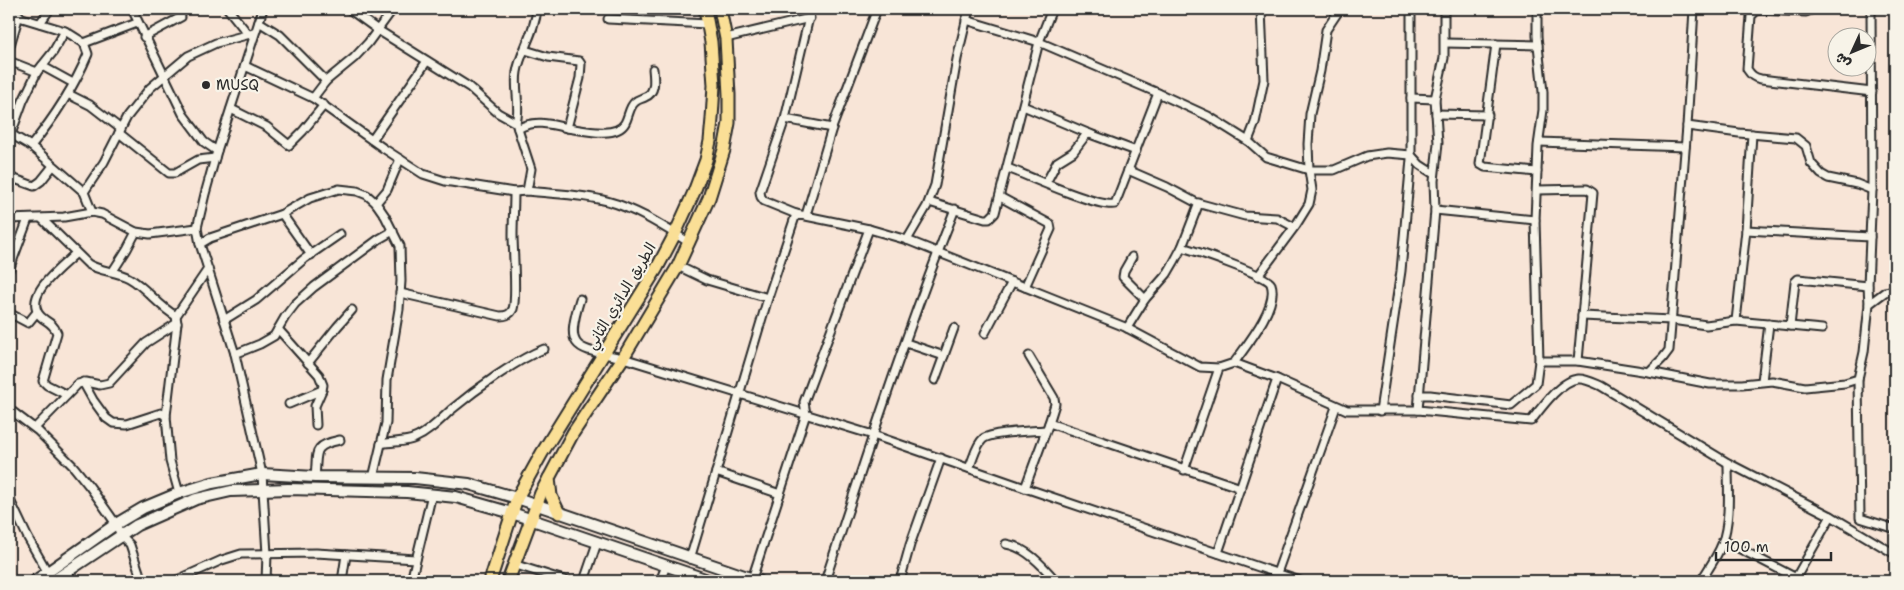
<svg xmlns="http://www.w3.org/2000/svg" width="1904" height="590" font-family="'Shantell Sans','Playpen Sans Arabic',sans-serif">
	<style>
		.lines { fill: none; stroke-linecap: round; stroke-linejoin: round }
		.street-casing { stroke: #2b2b2b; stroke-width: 11 }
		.secondary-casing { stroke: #2b2b2b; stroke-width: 14 }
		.primary-casing { stroke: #2b2b2b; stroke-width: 15 }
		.street { stroke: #f7f3e8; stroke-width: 7 }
		.secondary { stroke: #f7f3e8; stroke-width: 10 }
		.primary { stroke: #fadf96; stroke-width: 11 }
		.poi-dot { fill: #2b2b2b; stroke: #f7f3e8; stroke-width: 2 }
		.labels { text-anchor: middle; stroke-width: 4.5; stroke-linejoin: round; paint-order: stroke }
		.poi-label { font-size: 15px; fill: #2b2b2b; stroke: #f7f3e8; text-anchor: start }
		.street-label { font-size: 15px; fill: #2b2b2b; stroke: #f7f3e8 }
	</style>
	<rect width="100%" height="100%" fill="#f8e5d7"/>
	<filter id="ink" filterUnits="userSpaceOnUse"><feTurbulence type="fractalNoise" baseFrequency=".02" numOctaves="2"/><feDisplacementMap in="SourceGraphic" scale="10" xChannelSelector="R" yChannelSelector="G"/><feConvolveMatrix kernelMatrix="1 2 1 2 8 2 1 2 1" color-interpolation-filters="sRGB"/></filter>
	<g filter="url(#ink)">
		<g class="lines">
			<defs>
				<g id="street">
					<path d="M132,9L183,114L204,142L217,151"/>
					<path d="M228,9L248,34"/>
					<path d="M263,9L217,151L205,194L197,228L200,244L235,354L262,474L267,554L266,581"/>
					<path d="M349,9L378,30L469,87L498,113L516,123L531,169L527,191C554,194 582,194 607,201C637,209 664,227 690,243"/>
					<path d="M1694,9L1687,126L1669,350L1663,358L1649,372L1710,384H1742L1772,381L1805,387L1845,383L1858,379L1864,352L1869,304L1885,292L1895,290"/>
					<path d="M1813,9L1806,12L1760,10L1755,12L1751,16L1747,69C1751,75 1754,78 1761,79L1872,92"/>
					<path d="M9,14L65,31L84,43L137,23"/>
					<path d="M608,19L708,24"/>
					<path d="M966,20L1039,42L1158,93L1208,116L1248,141L1266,157L1309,170H1334L1367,156L1387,153L1411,155L1420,165L1434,174"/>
					<path d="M259,22L280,35L326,81"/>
					<path d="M40,23L50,9"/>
					<path d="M144,37L181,17L179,9"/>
					<path d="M726,38L810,18"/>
					<path d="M1445,43L1538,45"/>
					<path d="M1496,44L1480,164L1485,167L1537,172"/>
					<path d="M9,49L19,15"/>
					<path d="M9,61L37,72L23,101L11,134"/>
					<path d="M42,66L73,83"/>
					<path d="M245,66L313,98L383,148L423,174L445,181L514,192L527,191"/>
					<path d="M37,72L53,52L65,31"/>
					<path d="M68,94L90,105L121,129"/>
					<path d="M313,98L326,81L354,58L368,43L393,9"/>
					<path d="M1411,98L1435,99"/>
					<path d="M1023,106L1090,134"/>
					<path d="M231,109L267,127L289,145L303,131L324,105"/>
					<path d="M1436,114L1488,115"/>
					<path d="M785,119L832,128"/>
					<path d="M516,123C521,106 514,89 517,72C520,52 535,33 537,9"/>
					<path d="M1687,126L1739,133L1796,138L1806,146L1811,163L1821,174L1828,178L1857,184L1872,190"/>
					<path d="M567,128C582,130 616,139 625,123C629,116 629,107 635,102C638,99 641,99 645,97C656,93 654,79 653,69"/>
					<path d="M518,129C533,119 551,124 567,128L580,78L581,64L579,61L548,57L525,50"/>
					<path d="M9,133L31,146L84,192L92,212"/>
					<path d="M119,133L169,173H175L198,160L215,158"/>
					<path d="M1752,134L1746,230L1736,321L1822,329"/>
					<path d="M372,140L427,61"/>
					<path d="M1248,141L1255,123L1264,80L1261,9"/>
					<path d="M1539,142L1685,147"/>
					<path d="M31,146C54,118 74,87 88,54L84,43"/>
					<path d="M1008,168C1028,176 1098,208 1115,204L1158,93"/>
					<path d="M1128,170L1167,187L1197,203L1245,216L1277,218L1294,227"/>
					<path d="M9,177L34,186L41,181L53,166"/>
					<path d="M1046,183L1057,162L1073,152L1086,135L1090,134L1136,151"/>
					<path d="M1537,190L1587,189L1593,193L1578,361"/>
					<path d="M84,192L104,162L127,117L150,88L188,56L216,43L254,33"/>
					<path d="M1000,197L1050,224L1051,229L1025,287"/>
					<path d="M929,202L985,219H989L995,213L1039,42L1052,9"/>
					<path d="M376,203L387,190L400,159"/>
					<path d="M1435,210L1535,220"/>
					<path d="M282,214L311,255"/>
					<path d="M796,214L764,201L761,197L760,192L785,119L811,9"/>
					<path d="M806,215L832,128L877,9"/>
					<path d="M9,219L64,217L92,212L102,214L136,232L150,234L197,228"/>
					<path d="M42,219L88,264C101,272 116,271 129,278C147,288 158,306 176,316"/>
					<path d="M1746,230L1870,237"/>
					<path d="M907,240L927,206L935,185L957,59L969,9"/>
					<path d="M200,244L210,238L282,214L310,198L339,189L357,191L367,195L376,203L385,216L400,246L401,281L399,309L387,380L386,423L373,478"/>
					<path d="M1182,247C1195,251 1268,275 1271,284C1279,306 1246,346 1234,363"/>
					<path d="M1132,257L1124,271L1123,277L1145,299"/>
					<path d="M678,266L707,280L768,298"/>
					<path d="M9,270L28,219"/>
					<path d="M113,271L127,249L136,232"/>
					<path d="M1258,276L1296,225L1309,204L1312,190L1309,170L1308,144L1310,114L1320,71L1326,30L1340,9"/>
					<path d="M400,293L500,316C506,316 510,315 513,309C517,298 513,250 513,235C513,221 514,206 514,192"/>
					<path d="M580,299C564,351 576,348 623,358L873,435L1025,488L1300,581"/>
					<path d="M1869,304L1868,286L1872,190L1871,9"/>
					<path d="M9,313L28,323L37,312"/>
					<path d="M1582,316L1672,320L1706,325L1736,321"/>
					<path d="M224,320L256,300L304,259L340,234"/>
					<path d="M1790,326L1795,282L1798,279L1868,286"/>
					<path d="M1127,328L1145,299L1167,274L1174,262L1182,247L1199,203"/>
					<path d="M278,329L319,375L323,385L322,390"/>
					<path d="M985,333L1012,282"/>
					<path d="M906,343L944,356"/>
					<path d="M235,354L260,344L274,336L285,317L295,304L314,287L379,239L393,231"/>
					<path d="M1029,356L1054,398L1055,404L1049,423"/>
					<path d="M1539,361H1578L1649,372"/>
					<path d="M308,363L337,327L352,310"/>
					<path d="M1858,379L1860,518L1895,529"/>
					<path d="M935,380L954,328"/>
					<path d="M1762,381L1769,324"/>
					<path d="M83,382L93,400L106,418L113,423L127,424L161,413L166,416"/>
					<path d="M67,395L47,385L43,381L57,333C52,320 43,322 38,313C26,292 63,266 76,253"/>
					<path d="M1419,395H1430L1511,405L1536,384L1539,361L1535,220L1538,146L1543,110V92L1537,36V16L1539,9"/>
					<path d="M289,404L322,390L315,406L316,425"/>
					<path d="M9,409L38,431L73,466L90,487L116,524L121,536L130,545L142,581"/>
					<path d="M1418,410L1435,210L1434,181L1438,143L1435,99L1444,58V9"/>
					<path d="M1380,411L1401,271L1411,159V9"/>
					<path d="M35,428L78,384L86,382L100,385L109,383L146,343L177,323"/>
					<path d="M381,444C392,441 405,443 415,438C429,432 440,420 451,410C475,390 516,360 544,349"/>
					<path d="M969,468C973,460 976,445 983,439C991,432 1034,431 1046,430"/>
					<path d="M1184,470L1219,368"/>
					<path d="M716,472L780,494"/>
					<path d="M315,477C318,452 311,446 340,440"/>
					<path d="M1025,488L1049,423L1241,488"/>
					<path d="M179,493L170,461L166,416L177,323L176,316L208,269"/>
					<path d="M9,498L28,538L48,573"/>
					<path d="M1723,540L1802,581"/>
					<path d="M1006,544C1026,547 1043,566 1056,581"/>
					<path d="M1218,553L1277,379"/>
					<path d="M690,559L768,298L796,214L869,229L907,240L1125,327L1200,367L1219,368L1234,363L1277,379L1347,410H1418L1531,421C1541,408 1561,380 1578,379C1585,378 1594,383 1601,386L1728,463L1831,516L1895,554"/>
					<path d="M513,564L567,581"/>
					<path d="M1277,573L1336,407"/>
					<path d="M752,579L806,414L804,402L869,229"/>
					<path d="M175,581L222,560L241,554L316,553L416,559"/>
					<path d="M342,581L346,555"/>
					<path d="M411,581L432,494"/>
					<path d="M584,581L597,543"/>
					<path d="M660,581L666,566"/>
					<path d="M825,581C866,457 906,331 955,209"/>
					<path d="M900,581L910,545L941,458"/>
					<path d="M1701,581C1708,569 1717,557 1722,544C1731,519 1728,489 1728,463"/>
					<path d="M1794,581L1831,516"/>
				</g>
				<g id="secondary">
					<path d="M35,581L116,524L143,508L179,493L212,483L262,474L315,477L415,478L469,484L517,498L759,581"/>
					<path d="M53,581L137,525L196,499L231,491L288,489L407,492L456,497L512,513L711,581"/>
				</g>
				<g id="primary">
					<path d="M549,478L551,496L559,513"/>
					<path d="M490,581L517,498L542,453L657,268L675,234L694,192L706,160L710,141L712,119L714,85L711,42L705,9"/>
					<path d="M508,581L541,493L573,433L623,358L678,266L709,198L724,150L729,123V95L726,39L720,9"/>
				</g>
			</defs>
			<use href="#street" class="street-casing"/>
			<use href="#secondary" class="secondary-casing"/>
			<use href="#primary" class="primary-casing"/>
			<use href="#street" class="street"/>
			<use href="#secondary" class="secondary"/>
			<use href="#primary" class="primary"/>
		</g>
	</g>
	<circle class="poi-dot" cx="206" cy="85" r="5"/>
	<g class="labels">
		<g class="poi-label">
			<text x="216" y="90">MUSQ</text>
		</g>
		<g class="street-label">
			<text transform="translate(621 296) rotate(-59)" y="5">الطريق الدائري الثاني</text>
		</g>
	</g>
	<rect width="1904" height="590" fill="none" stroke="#f7f3e8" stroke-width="30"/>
	<rect x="15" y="15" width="1874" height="560" fill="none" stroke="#2b2b2b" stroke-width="2" filter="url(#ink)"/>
	<g transform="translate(1852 52) rotate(226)"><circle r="24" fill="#f7f3e8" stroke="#a5a39c"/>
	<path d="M0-4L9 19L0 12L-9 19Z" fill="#2b2b2b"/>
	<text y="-8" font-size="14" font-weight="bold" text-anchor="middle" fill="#2b2b2b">ش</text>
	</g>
	<path d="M1716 552v8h115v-8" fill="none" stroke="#2b2b2b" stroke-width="2.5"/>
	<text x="1724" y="552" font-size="15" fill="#2b2b2b" stroke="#f7f3e8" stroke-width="4" paint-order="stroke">100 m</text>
</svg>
